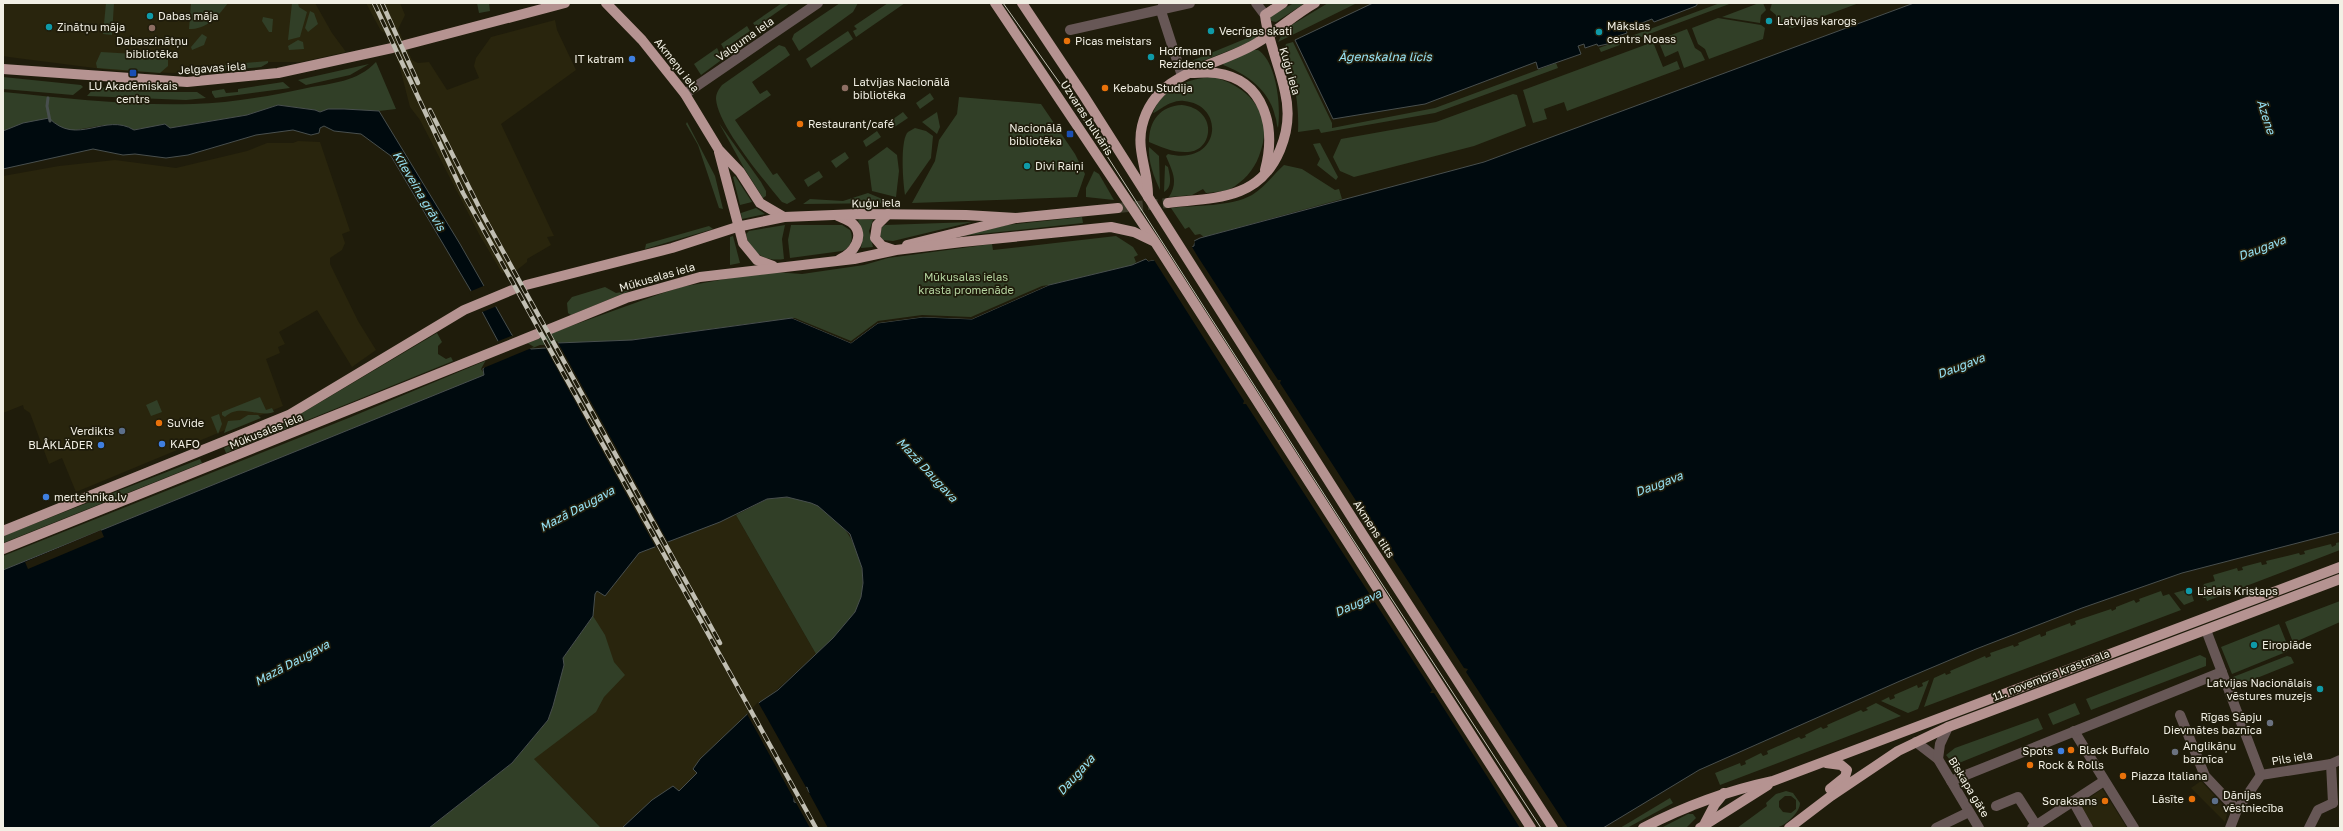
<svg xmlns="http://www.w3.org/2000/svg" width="2343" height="831" font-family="'Golos Text',sans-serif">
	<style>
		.built { fill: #29250d }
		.green { fill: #313f27; fill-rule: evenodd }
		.water { fill: #000a0e; stroke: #484f4e; fill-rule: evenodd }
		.pier { fill: #1f1c0b }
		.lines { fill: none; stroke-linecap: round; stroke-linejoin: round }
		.stream { stroke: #484f4e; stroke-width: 3 }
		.major-tunnel { stroke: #3e3c2c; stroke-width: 10; stroke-dasharray: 10 5; stroke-linecap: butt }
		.minor { stroke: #675756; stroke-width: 10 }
		.major { stroke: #b59391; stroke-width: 10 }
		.tram { stroke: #c0beb2; stroke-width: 1 }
		.rail-casing { stroke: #c0beb2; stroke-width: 4.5 }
		.rail { stroke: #1f1c0b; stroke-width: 3; stroke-dasharray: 9; stroke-linecap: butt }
		.culture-dot { fill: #0f9aa8; stroke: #1f1c0b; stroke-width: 1.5 }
		.education-dot { fill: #8d6e63; stroke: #1f1c0b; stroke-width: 1.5 }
		.food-dot { fill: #e8710a; stroke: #1f1c0b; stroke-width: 1.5 }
		.shop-dot { fill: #3f7fe0; stroke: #1f1c0b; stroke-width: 1.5 }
		.transit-dot { fill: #1a4fb4; stroke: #1f1c0b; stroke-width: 1.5 }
		.service-dot { fill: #5c6f8a; stroke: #1f1c0b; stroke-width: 1.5 }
		.worship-dot { fill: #6b7280; stroke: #1f1c0b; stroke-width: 1.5 }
		.labels { text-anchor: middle; stroke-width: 3.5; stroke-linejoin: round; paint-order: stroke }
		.poi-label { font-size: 11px; fill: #f1efe4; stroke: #1f1c0b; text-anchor: start }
		.street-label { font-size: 11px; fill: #f1efe4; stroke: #1f1c0b }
		.park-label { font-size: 11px; fill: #b4d39f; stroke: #1f1c0b }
		.water-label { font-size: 12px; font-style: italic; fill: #97e2f4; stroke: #1f1c0b }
	</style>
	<rect width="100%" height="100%" fill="#1f1c0b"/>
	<g class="built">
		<path d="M3,3H315L332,33L346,52L301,62H269L261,67L172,73L118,71L9,57L3,56Z"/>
		<path d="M366,3H400L405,15L398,29L412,60L418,63L429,62L447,90L479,78L474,66L476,58L491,37L555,20L557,30L576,70L501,124L554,236L547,237L551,245L527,259V262L517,270L502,273L479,234L420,120L410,107L399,64L385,33L381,31Z"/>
		<path d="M298,141L320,142L350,231L342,234L345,243L342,250L330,258V264L358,321L376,350L352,367L317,310L279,332L285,344L278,347L280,353L266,359L283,406L76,492L62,458L49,464L30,413L24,409L23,405L3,413V176L59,166L115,160L176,168L247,151L267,143H293Z"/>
		<path d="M736,515L816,654L700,759L697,773L679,791L673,786L652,800L622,828H601L524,749L593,616L595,594L597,591L605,596L639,553Z"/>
		<path d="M2201,781L2228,810L2225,822L2191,788Z"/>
		<path d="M2102,789L2105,793L2127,828H2092L2080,805Z"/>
	</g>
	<g class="green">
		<path d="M106,3H114L112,35L103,34Z"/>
		<path d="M191,3H228C219,15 208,28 192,29H189Z"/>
		<path d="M292,3H298L299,7L307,12L300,37L288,40Z"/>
		<path d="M477,3H489L490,11L479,13Z"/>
		<path d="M782,3H790L756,27L753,23Z"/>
		<path d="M840,3H858L853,12L799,51L792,39L794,34Z"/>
		<path d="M888,3H905L856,37L853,31L857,29L854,26Z"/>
		<path d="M1294,3H1305L1276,22L1271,21L1270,16Z"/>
		<path d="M1328,3H1357L1278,42L1285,29Z"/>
		<path d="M1720,3H1732L1601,52L1599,48Z"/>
		<path d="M1759,3H1763L1766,10L1761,15L1760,23L1722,17Z"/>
		<path d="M1772,3H1859L1792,28L1776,24V15L1770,10Z"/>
		<path d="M310,11L314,13L318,24L308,32L305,28Z"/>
		<path d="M263,17L273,19L272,32H269L262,21Z"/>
		<path d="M1718,18L1761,25L1765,28L1763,39L1709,59L1705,49L1698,44L1692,28Z"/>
		<path d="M747,26L750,31L724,49L721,44Z"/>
		<path d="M1687,29L1695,48L1701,52L1705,60L1684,68L1678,51L1665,57L1658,40Z"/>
		<path d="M848,31L853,39L811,68L806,59Z"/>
		<path d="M1262,32L1261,35L1253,41L1190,66L1184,64Z"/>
		<path d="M202,34L207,37L204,45L192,50L191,47Z"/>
		<path d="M298,40L303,42L304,49L289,50L288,46Z"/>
		<path d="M1293,42L1332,123V128L1435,108L1556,63L1558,68L1435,113L1321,133L1319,129L1298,132C1299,108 1296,88 1289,65C1287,58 1283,51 1286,44Z"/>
		<path d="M1653,42L1663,67L1677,61L1680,69L1567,111L1564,102L1544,109L1547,119L1533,123L1523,90Z"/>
		<path d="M779,45L785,47L790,55L752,82L760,94L767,90L771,95L735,120L773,175L777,173L796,199L787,204L782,202C764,180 718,126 716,99C716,93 719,89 722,85Z"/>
		<path d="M717,48L721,56L720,61L701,75L694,64Z"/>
		<path d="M1254,50H1258C1277,62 1281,107 1278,128C1276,124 1277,120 1275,116C1269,90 1247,74 1223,65L1225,61Z"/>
		<path d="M101,52L168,56V66L160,73L97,68L96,63Z"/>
		<path d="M268,61V63L261,67L195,73L192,68Z"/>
		<path d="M376,62L396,109L379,111L329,109L320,112L315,110L278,105L247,115L170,128H142L134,130L104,125L70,131L57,127L10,128L3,131V92C66,98 130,106 193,104C232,103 270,96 307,88C332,83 357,82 376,62Z"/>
		<path d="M369,64L350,75L306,85L298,80Z"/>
		<path d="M3,77L81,85L83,87L73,95L3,89Z"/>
		<path d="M1213,77C1251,87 1275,116 1259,156C1254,170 1243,182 1230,189C1222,192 1213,192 1206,193L1203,189L1192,195L1169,197C1179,181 1172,171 1166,156L1168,154C1220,167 1227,105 1184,101C1170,99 1157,113 1153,113C1163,87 1187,79 1213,77Z"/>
		<path d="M283,82L290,88L215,98L212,93V91L224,89L226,93L238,92V89Z"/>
		<path d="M95,87L160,92H197L206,98L186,100L87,96Z"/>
		<path d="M930,93L934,99L920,109L916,103Z"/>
		<path d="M1513,94L1517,95L1526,126L1474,146L1354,177L1340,171L1333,157L1341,139L1436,122Z"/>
		<path d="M959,97L1041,104L1075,154L1085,174L1077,197L912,203L935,161L939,140L957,114Z"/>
		<path d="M1182,105C1218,109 1214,151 1188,152C1174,153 1161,147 1149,142C1149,121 1160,106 1182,105Z"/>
		<path d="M903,112L908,118L893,128L889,122Z"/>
		<path d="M937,112L940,127L937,134L922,122Z"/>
		<path d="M687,122L715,176L723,209L719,208L698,145L686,124Z"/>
		<path d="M719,123L761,182L766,191V196L763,198L744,168Z"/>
		<path d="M915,128L926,131L933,136L931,158L905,195C903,183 900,144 907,133C909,131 913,129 915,128Z"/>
		<path d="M877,131L881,137L866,147L863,141Z"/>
		<path d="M1320,143L1338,177L1336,180L1317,165L1320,159L1313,144Z"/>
		<path d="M887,147L897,155L899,171L896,197L872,191L868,161Z"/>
		<path d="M1149,147L1159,156L1160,190C1154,177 1148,162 1149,147Z"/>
		<path d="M845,152L849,158L836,168L831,161Z"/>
		<path d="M1165,165L1168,167C1170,176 1173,187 1164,192Z"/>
		<path d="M1284,165L1302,169L1335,190L1339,189L1342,199L1204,237L1200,234L1195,235L1189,227L1185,229L1171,208C1196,205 1230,207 1252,195C1265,187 1273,175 1284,165Z"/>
		<path d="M819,171L823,177L808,187L804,180Z"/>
		<path d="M1094,171L1099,174L1114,200L1086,197V188Z"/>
		<path d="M735,176L752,202L740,205L733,177Z"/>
		<path d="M868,193L892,203L803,204L810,199L843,201Z"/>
		<path d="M756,208L765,214L742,219L741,213Z"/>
		<path d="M1082,217L1083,223L961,236L1007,225Z"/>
		<path d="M860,219L873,220L869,231L873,247L861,248L863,235L858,220Z"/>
		<path d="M972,222L893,241L883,240L880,235L882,227L885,225Z"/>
		<path d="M785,225L782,239L784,259C766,262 749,253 746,234L749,231Z"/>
		<path d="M791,225H842L850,230C854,238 851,248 842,251L790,258L788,240Z"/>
		<path d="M709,226L713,229L645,249L646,244Z"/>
		<path d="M733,236L740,263L730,265V237Z"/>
		<path d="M1116,236L1133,247L1138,255L1134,257L1136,262L1133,265L1049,285L972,319L851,343L792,318L632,340L540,345L481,369L485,375L3,570V556L351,417L557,331L660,294L681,287L753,274L774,272L802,274L864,265L888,258L992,244L993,250Z"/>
		<path d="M605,287L616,293L632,290L571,315L568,313L567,303L572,297Z"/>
		<path d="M437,333L442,342L438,346V354L446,359L451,357L453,361L226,453L224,448L287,422Z"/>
		<path d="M260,397L266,410L272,408L274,412C257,418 240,403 225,417L222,415V412Z"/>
		<path d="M157,400L162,412L151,416L146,405Z"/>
		<path d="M219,414L222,424L218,434L211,417Z"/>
		<path d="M248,415H258L261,418L224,433L228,421L240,420Z"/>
		<path d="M200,459L202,463L3,543V536Z"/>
		<path d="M787,497C797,499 808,500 817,505C852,523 876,575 855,612C846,628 829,642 816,654L736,515L767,499Z"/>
		<path d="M2340,542V550L2207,601L2206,598H2203L2201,591L2204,584L2215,581L2213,575L2237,568L2238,571L2243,570L2242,567L2261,562L2262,565L2267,564L2266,561L2299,553L2300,555L2305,554L2304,551L2331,544L2332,547L2336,545V543Z"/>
		<path d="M2185,590L2191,592L2194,601L2184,605L2174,593Z"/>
		<path d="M2161,591L2163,596L2169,594L2181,610L1924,707L1934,678L1945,673L1946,675L1951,673L1950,671L1985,656L1986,658L1991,656L1990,653L2013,645L2014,647L2019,645L2018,643L2040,634L2041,637L2046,635V632L2070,623L2071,626L2076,624L2075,621L2111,609L2112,611L2116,609V607L2134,600L2136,603L2140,601L2139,599Z"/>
		<path d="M2340,601V622L2295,642L2297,648L2296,650L2285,622Z"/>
		<path d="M593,616L605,635L614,662L625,675L604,697L596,712L534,759L601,828H429L512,763L548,720L553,706L563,658Z"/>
		<path d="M2279,624L2289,649L2286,652L2232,674L2221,647Z"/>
		<path d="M2200,655L2206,658V666L2091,710L2086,699Z"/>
		<path d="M2287,656L2291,657L2294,663L2237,686L2233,677Z"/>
		<path d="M1929,680L1918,709L1908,713L1881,701L1889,697L1890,700L1895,698L1894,695L1917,685L1918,688L1923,686L1922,683Z"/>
		<path d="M1876,703L1901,716L1720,785L1715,773L1740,763L1741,766L1746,764L1745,761L1761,753L1763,756L1768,754L1767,751L1799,737L1801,739L1806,737L1805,735L1821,727L1823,729L1828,727L1827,725L1861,710L1863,712L1868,710L1866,708Z"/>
		<path d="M2075,703L2080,714L2053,725L2048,714Z"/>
		<path d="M2038,718L2043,729L1954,765L1946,755L1955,748Z"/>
		<path d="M1786,791L1793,793L1800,803C1800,813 1784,827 1775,828C1763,830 1749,828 1737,828L1767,806L1766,803L1776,794ZM1785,796H1791L1796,800V809L1791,813L1783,812L1779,807V801Z"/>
		<path d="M1670,798L1673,803L1627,828H1620Z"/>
		<path d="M1688,814H1693L1696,818L1686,828H1661Z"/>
	</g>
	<g class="water">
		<path d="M1373,3H1698L1696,6L1654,22L1652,19L1629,28L1626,30L1627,33L1618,36V39L1612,43L1598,46L1597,44L1585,48L1584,44L1578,46L1581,54L1538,69L1536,62L1425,104L1333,119L1295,40Z"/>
		<path d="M1914,3H2340V532L2182,573L2082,608L1976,649L1900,681L1699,770L1603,828H622L652,800L673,786L679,791L697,773L693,769L700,759L760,702L778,690L833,638L855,612L861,597L863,583L862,568L850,534L818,506L811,503L787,497L767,499L720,522L639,553L605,596L597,591L595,594L593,616L563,658L564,665L553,706L548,720L512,763L429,828H3V570L484,375L483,369L499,343L471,291L391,156L361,134L334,131L324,126L320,128L319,133L311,135L293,130L256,135L188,155L166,158L135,154L123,155L93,149L3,169V131L23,123L49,118C77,147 105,112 134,130L165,124L170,128L247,115L278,105L315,110L320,112L328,109H344L379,111L460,244L512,335L531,349L546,348L557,343L632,340L792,318L851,343L878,323L923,317L972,319L1049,285L1132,265L1146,259L1148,261L1154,260L1194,246V241L1200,238L1484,162ZM807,787L809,793L798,803L794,802V796Z"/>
	</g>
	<g class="pier">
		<path d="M1193,239L1195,242L1192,247L1198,257L1278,380H1281L1280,383L1464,668L1468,669L1466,672L1568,828H1520L1434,693H1430L1432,690L1246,404H1243L1244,401L1154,260L1148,261L1145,257L1150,260L1193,244Z"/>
		<path d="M486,285L497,306L480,313L469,292Z"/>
		<path d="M1049,285L972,319L923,317L878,323L851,343L792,318H795L851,341L878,321L922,315L971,317L1042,286Z"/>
		<path d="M514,335L534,347L481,369L496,342Z"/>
		<path d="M557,341L617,449L669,544L656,548L604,454L616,450L604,454L545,347Z"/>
		<path d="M101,530L104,537L28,569L25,562Z"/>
		<path d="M758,702L807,789L796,797L795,800L808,791L828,828H810L747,714Z"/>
	</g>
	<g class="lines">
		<path class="stream" d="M48,98L47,106L50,121"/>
		<path class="major-tunnel" d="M1118,208L1168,203"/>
		<g class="minor">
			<path d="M1164,3L1161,11L1182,76"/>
			<path d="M1256,3L1265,15"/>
			<path d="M1070,30L1190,3"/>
			<path d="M685,94L818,3"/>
			<path d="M2206,630L2261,775"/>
			<path d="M2180,715L2205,776L2237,810"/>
			<path d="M2074,731L2134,828"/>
			<path d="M1916,742L1938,759L1979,828"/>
			<path d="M1938,759L1940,744L1948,727"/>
			<path d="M2331,764L2333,803"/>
			<path d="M1951,781L2222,672"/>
			<path d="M2073,801L2088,828"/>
			<path d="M1996,806L2018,797L2036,825"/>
			<path d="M1936,828L1969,812"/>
			<path d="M2032,828L2104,781"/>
			<path d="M2230,828L2237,810L2261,775L2331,764L2340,760"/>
			<path d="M2309,828L2318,810L2333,803"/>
		</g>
		<g class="major">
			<path d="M606,3L642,40L685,94L719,150L740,172L760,203L784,217"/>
			<path d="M995,3L1155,242L1531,828"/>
			<path d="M1022,3L1084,96L1363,535L1553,828"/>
			<path d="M405,45L565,3"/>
			<path d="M3,69L187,82L278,73L392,48"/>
			<path d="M1191,73C1199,73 1208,72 1216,73C1266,80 1276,129 1265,170"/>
			<path d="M719,152L743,243L757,260L773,266"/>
			<path d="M1148,197C1149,173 1136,151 1142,126C1155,71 1214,68 1255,44C1276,32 1294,15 1315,3"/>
			<path d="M1168,203C1191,200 1218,200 1240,191C1278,176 1294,129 1285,92C1280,66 1268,42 1265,15L1283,3"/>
			<path d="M888,214L877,225L875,238L882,246L894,250"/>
			<path d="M838,216C842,218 848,220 852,223C867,236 852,254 840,259"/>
			<path d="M907,245L1016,218L1118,208"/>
			<path d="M526,285L672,248L737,227L784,217L858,214L966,215L1016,218"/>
			<path d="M550,329L626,298L700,277L854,259L896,250L962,242L1111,227L1134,232L1153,241"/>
			<path d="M3,531L289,415L464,310L512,290"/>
			<path d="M3,549L537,334"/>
			<path d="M1826,763L1841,765L1847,770L1845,777L1830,789"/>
			<path d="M1705,823L1715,804L1724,793"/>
			<path d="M1643,828C1685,806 1726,791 1773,781L2340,567"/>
			<path d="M1700,828L1768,785"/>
			<path d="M1789,828L1831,796L1898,751L1948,727L2340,579"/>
		</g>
		<path class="tram" d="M1003,3L1066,92L1354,541L1541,828"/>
		<defs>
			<g id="rail">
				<path d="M374,3L463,193L816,828"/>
				<path d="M382,3L418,83"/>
				<path d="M430,110L484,217L720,643"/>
			</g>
		</defs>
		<use href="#rail" class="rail-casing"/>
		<use href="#rail" class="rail"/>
	</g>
	<g class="culture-dot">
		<circle cx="150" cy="16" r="4"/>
		<circle cx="1769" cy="21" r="4"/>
		<circle cx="49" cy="27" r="4"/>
		<circle cx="1211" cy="31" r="4"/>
		<circle cx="1599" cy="32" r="4"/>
		<circle cx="1151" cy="57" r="4"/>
		<circle cx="1027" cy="166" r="4"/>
		<circle cx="2189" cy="591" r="4"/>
		<circle cx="2254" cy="645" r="4"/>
		<circle cx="2320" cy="689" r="4"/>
	</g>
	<g class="education-dot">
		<circle cx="152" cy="28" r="4"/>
		<circle cx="845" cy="88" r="4"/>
	</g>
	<g class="food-dot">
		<circle cx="1067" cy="41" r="4"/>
		<circle cx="1105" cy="88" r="4"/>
		<circle cx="800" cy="124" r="4"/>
		<circle cx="159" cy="423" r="4"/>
		<circle cx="2071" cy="750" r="4"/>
		<circle cx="2030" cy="765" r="4"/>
		<circle cx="2123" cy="776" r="4"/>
		<circle cx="2192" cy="799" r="4"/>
		<circle cx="2105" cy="801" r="4"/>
	</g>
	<g class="shop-dot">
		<circle cx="632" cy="59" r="4"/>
		<circle cx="162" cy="444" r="4"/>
		<circle cx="101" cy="445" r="4"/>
		<circle cx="46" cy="497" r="4"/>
		<circle cx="2061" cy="751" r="4"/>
	</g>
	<g class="transit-dot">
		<rect x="129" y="69" width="8" height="8" rx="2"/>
		<rect x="1066" y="130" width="8" height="8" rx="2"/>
	</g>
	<g class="service-dot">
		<circle cx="122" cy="431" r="4"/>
		<circle cx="2215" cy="801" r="4"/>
	</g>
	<g class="worship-dot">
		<circle cx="2270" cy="723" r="4"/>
		<circle cx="2175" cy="752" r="4"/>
	</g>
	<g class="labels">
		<g class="poi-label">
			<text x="158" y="20">Dabas māja</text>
			<text x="1777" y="25">Latvijas karogs</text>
			<text x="1607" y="30">Mākslas<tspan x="1607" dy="13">centrs Noass</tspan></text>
			<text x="57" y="31">Zinātņu māja</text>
			<text x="1219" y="35">Vecrīgas skati</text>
			<text x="152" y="45" text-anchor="middle">Dabaszinātņu<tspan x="152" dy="13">bibliotēka</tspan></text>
			<text x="1075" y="45">Picas meistars</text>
			<text x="1159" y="55">Hoffmann<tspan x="1159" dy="13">Rezidence</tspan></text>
			<text x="624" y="63" text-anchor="end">IT katram</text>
			<text x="853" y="86">Latvijas Nacionālā<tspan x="853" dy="13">bibliotēka</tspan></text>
			<text x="133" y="90" text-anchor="middle">LU Akadēmiskais<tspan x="133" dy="13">centrs</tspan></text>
			<text x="1113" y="92">Kebabu Studija</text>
			<text x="808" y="128">Restaurant/café</text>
			<text x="1062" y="132" text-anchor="end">Nacionālā<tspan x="1062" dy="13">bibliotēka</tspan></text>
			<text x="1035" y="170">Divi Raiņi</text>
			<text x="167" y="427">SuVide</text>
			<text x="114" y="435" text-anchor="end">Verdikts</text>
			<text x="170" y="448">KAFO</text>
			<text x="93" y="449" text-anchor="end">BLÅKLÄDER</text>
			<text x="54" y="501">mertehnika.lv</text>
			<text x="2197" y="595">Lielais Kristaps</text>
			<text x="2262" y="649">Eiropiāde</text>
			<text x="2312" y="687" text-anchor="end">Latvijas Nacionālais<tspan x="2312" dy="13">vēstures muzejs</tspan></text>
			<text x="2262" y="721" text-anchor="end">Rīgas Sāpju<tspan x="2262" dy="13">Dievmātes baznīca</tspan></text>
			<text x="2183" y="750">Anglikāņu<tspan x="2183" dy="13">baznīca</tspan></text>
			<text x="2079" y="754">Black Buffalo</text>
			<text x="2053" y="755" text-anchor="end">Spots</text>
			<text x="2038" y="769">Rock &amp; Rolls</text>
			<text x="2131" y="780">Piazza Italiana</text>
			<text x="2223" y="799">Dānijas<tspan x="2223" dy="13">vēstniecība</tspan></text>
			<text x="2184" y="803" text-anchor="end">Lāsīte</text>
			<text x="2097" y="805" text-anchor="end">Soraksans</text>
		</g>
		<g class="street-label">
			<text transform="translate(745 39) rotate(-35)" y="4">Valguma iela</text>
			<text transform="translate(677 65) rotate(52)" y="4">Akmeņu iela</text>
			<text transform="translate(212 68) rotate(-4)" y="4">Jelgavas iela</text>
			<text transform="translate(1290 71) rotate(74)" y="4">Kuģu iela</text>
			<text transform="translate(1087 118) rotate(57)" y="4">Uzvaras bulvāris</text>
			<text transform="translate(876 203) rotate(-1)" y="4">Kuģu iela</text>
			<text transform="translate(657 277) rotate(-16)" y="4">Mūkusalas iela</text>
			<text transform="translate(266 431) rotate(-22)" y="4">Mūkusalas iela</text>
			<text transform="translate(1374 529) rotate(57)" y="4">Akmens tilts</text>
			<text transform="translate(2051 675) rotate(-21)" y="4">11. novembra krastmala</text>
			<text transform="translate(2292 758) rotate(-9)" y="4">Pils iela</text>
			<text transform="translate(1969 787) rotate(59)" y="4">Bīskapa gāte</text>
		</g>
		<g class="park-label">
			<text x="966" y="281">Mūkusalas ielas<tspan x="966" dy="13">krasta promenāde</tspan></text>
		</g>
		<g class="water-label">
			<text x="1385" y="61">Āgenskalna līcis</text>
			<text transform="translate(2266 117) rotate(72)" y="4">Āzene</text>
			<text transform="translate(419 191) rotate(59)" y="4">Kīleveina grāvis</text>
			<text transform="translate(2262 248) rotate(-21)" y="4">Daugava</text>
			<text transform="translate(1961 366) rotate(-21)" y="4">Daugava</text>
			<text transform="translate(927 470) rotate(47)" y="4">Mazā Daugava</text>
			<text transform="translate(1659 484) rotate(-21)" y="4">Daugava</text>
			<text transform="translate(577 509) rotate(-28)" y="4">Mazā Daugava</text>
			<text transform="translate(1358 603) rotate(-24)" y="4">Daugava</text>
			<text transform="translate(292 663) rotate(-28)" y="4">Mazā Daugava</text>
			<text transform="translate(1076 775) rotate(-48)" y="4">Daugava</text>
		</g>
	</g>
	<rect width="2343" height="831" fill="none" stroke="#f1efe4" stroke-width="8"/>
</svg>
